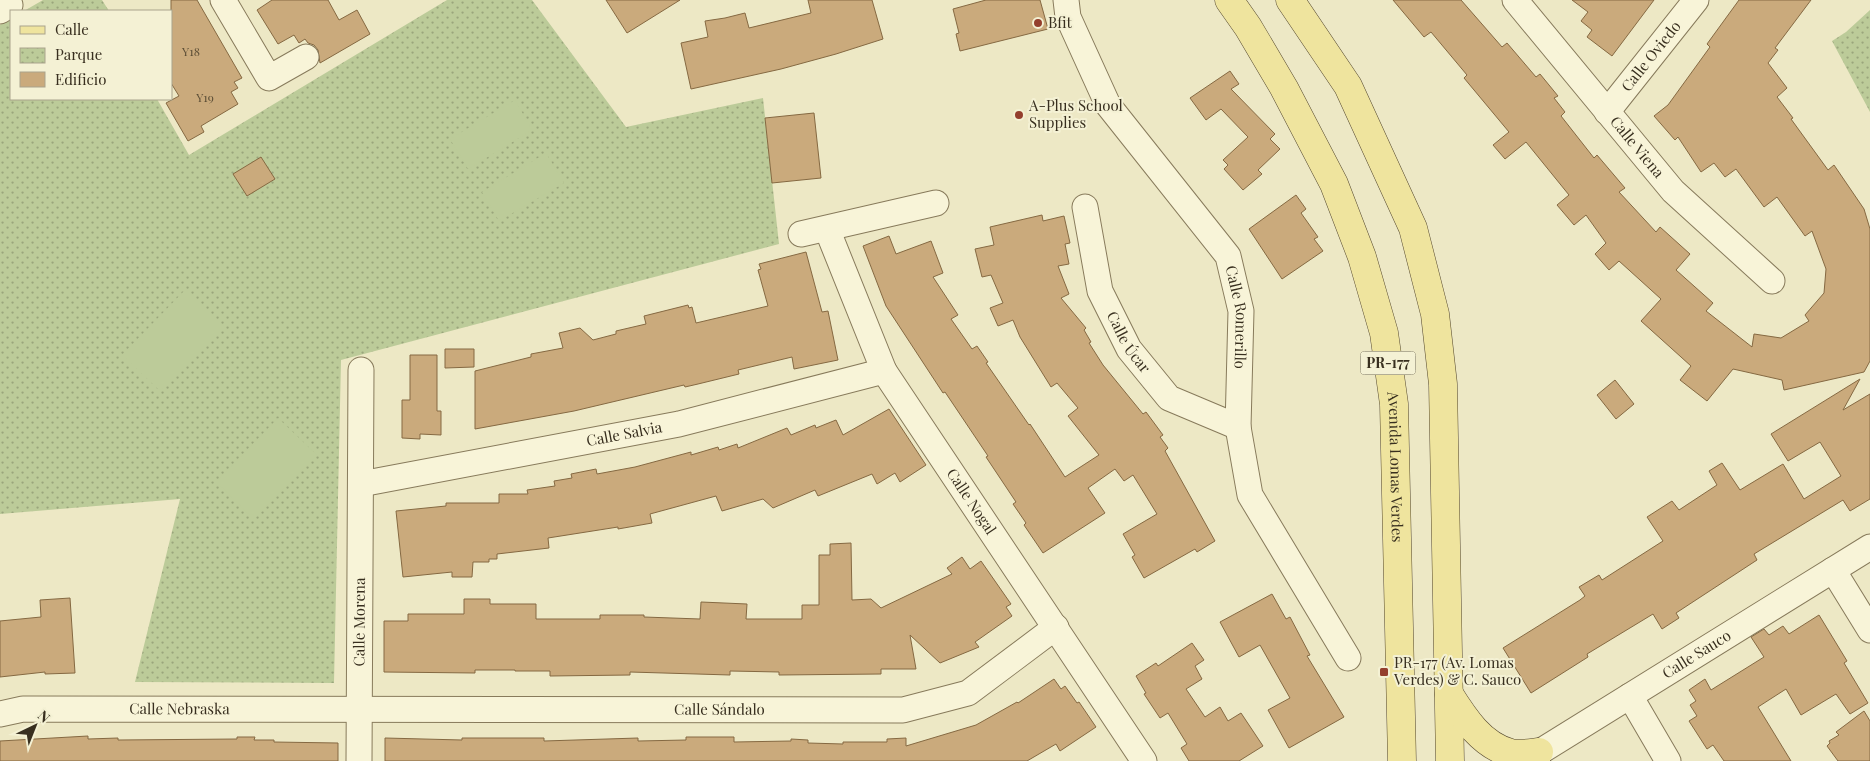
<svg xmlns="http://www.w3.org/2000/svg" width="1870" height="761" font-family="'Playfair Display',serif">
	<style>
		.park { fill: url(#park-dots) }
		.garden { fill: #bccb99 }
		.building { fill: #caaa7c; stroke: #856942 }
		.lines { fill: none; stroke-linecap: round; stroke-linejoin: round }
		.street-casing { stroke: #877a5b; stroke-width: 27 }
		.primary-casing { stroke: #55482f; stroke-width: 29 }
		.street { stroke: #f8f4d8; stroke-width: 25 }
		.primary { stroke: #efe49e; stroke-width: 28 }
		.poi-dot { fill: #943f2d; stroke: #f4f1d4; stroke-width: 2 }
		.labels { text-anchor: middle; stroke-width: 4; stroke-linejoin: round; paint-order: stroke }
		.number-label { font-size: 12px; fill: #5c4e36 }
		.shield { fill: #f4f1d4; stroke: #706955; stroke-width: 1 }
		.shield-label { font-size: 14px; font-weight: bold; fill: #382f1f }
		.poi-label { font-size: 15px; fill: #382f1f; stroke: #f4f1d4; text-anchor: start }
		.street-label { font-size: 15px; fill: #382f1f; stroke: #f4f1d4 }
	</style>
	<defs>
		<pattern id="park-dots" width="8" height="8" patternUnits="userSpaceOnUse" patternTransform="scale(1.25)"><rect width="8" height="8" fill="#bccb99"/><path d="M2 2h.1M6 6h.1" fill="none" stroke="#9aa57c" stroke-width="1.8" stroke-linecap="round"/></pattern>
	</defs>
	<rect width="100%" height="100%" fill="#ede8c5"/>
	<g class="park">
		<path d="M43,0H102L109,11H24Z"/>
		<path d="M447,0H532L626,127L763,98L779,244L341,360L334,683L135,682L180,499L0,514V25L11,18V99H157L189,155Z"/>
		<path d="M1870,10V112L1832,41L1846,32Z"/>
	</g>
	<g class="garden">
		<path d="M515,100L532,130L468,169L450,139Z"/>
		<path d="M546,153L564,183L499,221L482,192Z"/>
		<path d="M185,290L223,327L160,391L122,355Z"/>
		<path d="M278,418L317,455L254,519L216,482Z"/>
	</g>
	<g class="building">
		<path d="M171,0H197L242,78L234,82L238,88L231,92L238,104L201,126L204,132L188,141L166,103L179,96L171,83Z"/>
		<path d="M272,0H328L339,20L357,10L370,34L320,63L318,50L314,45L308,43L305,39L299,43L294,35L278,44L257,10Z"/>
		<path d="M606,0H680L627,33Z"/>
		<path d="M808,0H872L883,39L836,54L781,69L691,89L681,43L708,37L705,21L725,18L745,13L749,28L811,13Z"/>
		<path d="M986,0H1040L1048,29L960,51L956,34L959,33L953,9Z"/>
		<path d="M1393,0H1461L1502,47L1507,43L1536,77L1540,74L1558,96L1554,98L1565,112L1561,116L1594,158L1597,155L1625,188L1619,192L1656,232L1660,227L1690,254L1676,270L1713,303L1706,311L1752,347L1754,334L1781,338L1809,321L1805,315L1824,293L1826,269L1812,231L1805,236L1777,197L1764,207L1736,169L1725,177L1714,163L1701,172L1678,137L1675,140L1654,116L1668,105L1710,47L1707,44L1739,0H1811L1775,48L1778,50L1768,63L1787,88L1777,97L1793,118L1791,119L1828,170L1834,165L1864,209L1870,229V361L1864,372L1784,390L1782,380L1733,369L1707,401L1680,380L1691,366L1641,321L1661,299L1619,261L1609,270L1595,254L1606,243L1586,215L1574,225L1557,205L1569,195L1526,142L1505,159L1493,145L1509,132L1464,78L1467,75L1431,32L1424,37Z"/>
		<path d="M1572,0H1654L1612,56L1587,37L1592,30L1581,21L1588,12Z"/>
		<path d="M1230,71L1239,84L1231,89L1275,134L1270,139L1280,149L1258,170L1262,174L1243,190L1224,169L1228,165L1223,160L1248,137L1221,109L1206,120L1190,98Z"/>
		<path d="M814,113L821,178L772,183L765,118Z"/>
		<path d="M261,157L275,179L247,196L233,174Z"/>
		<path d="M1296,195L1306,209L1301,213L1318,237L1314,239L1323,251L1282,279L1249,229Z"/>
		<path d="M1042,215L1043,221L1064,216L1070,243L1065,244L1069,264L1058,266L1069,294L1061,298L1086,328L1084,330L1091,342L1089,343L1103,365L1143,414L1146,412L1163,435L1160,437L1168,448L1165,451L1215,541L1197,552L1195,549L1144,578L1132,557L1135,555L1123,534L1157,514L1133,475L1124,481L1115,469L1088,488L1105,513L1043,553L1024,525L1026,523L1013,504L1016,502L986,457L988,456L945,392L943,393L886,306L863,246L889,236L896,254L931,241L943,273L933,277L958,315L951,319L972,349L977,346L988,362L986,363L1029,425L1030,424L1065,477L1099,455L1068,416L1078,408L1057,383L1051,387L1020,337L1013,320L998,326L990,308L1003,303L991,275L982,277L975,249L994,245L990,227Z"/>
		<path d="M806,252L822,312L828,311L838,360L794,369L792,357L738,370L739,374L698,384L685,387L684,385L574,411L475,429V371L531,357V354L563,348L559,333L580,328L593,340L616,334V331L646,324L644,316L688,305L689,308L692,307L696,323L768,306L758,270L761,269L759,264Z"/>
		<path d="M445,349H474V367L445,368Z"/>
		<path d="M410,355H437V411H441V435L420,434V439L402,438V400H410Z"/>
		<path d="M1860,379L1843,410L1870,394V499L1850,511L1843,500L1754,554L1757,560L1676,613L1679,618L1662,629L1653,614L1587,654L1588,657L1531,693L1503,648L1580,600L1585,596L1579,587L1599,575L1602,580L1663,541L1647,517L1672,501L1679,510L1717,485L1709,471L1722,463L1740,490L1783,464L1804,499L1841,476L1820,442L1788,461L1771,434Z"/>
		<path d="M1615,380L1634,404L1616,419L1597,395Z"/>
		<path d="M889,409L926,465L900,482L895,473L877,484L872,474L818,496L815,490L773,508L763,499L722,511L716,496L650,514L652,523L618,529V527L548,538L549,548L497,554V559H489V562H473L472,577H452V572L403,577L396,511L446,506V503H499V494H528L527,490L555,486L554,481L572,478L571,474L596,469L597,474L635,467L691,452V455L718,447L719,450L737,444L738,448L787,428L791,435L815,425L816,428L836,420L843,435Z"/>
		<path d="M851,543L852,600L871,599L881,608L952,574L947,568L962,557L970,569L981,561L1011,604L1006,607L1012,616L975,642L979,647L940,663L910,635L916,669H881V674L779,675V672L730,671V675L630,672V675L550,676V671H515V670H475V673L384,672V621H408V614H464V599H490V604H536V619H600V615H644V617L700,619L701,602L747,604L746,619H802V605H819V555H830V544Z"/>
		<path d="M1272,594L1286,619L1290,617L1310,655L1307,656L1344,717L1289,748L1268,710L1290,698L1260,645L1239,657L1220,622Z"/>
		<path d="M70,598L75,673L45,674V672L0,677V621L41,617L40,600Z"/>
		<path d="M1819,615L1847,661L1844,663L1868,703L1850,714L1836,694L1801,715L1786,689L1758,707L1791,761H1724L1713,745L1707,749L1689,721L1697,716L1690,705L1696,701L1689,690L1705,679L1711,690L1764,657L1751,637L1764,629L1769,635L1783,626L1789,634Z"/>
		<path d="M1192,643L1204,660L1195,666L1202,679L1186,689L1205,717L1220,707L1228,721L1241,713L1263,746L1239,761H1189L1181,748L1187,744L1168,713L1160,718L1144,694L1146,693L1136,676L1156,663L1158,666Z"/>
		<path d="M1054,679L1061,689L1065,686L1077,703L1079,702L1096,727L1060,751L1056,744L1027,761H385V738L462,740V738H544V741L638,738V741L686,740V737H734V742L791,741V739L808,740V743L843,744V742H887V739L906,738V746L976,725L1017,702L1018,703Z"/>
		<path d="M1864,711L1870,721V761H1838L1827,746L1830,743L1829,741L1839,735L1836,732Z"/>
		<path d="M88,736V739L118,738V740L237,739V737H255L254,740H274V742L338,743V761H0V741Z"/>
	</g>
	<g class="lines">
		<defs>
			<g id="street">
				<path d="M223,0L269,78L306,57"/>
				<path id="s1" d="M1066,0L1068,17L1108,105L1228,256L1241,311L1238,427L1250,495L1348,658"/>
				<path id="s2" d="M1515,0L1673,191L1772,281"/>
				<path d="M0,11L10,5"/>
				<path id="s3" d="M1607,112L1696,0"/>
				<path id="s4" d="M1085,207L1100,291L1129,349L1169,398L1238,427"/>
				<path id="s5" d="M827,229L884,371L1144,761"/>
				<path d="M801,234L936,203"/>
				<path id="s6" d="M361,484L679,424L884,371"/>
				<path d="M1833,570L1870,630"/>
				<path d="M1630,696L1668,761"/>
				<path id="s7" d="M0,714L23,709L903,710L968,693L1056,627"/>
				<path id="s8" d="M359,761L361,370"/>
				<path id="s9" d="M1525,761L1870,547"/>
			</g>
			<g id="primary">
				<path id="s10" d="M1229,0L1248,27L1284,88L1334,184L1362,257L1384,333L1394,404L1402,761"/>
				<path d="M1290,0L1348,86L1413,228L1435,314L1443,384L1450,761"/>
				<path d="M1449,694C1464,718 1482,746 1511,753C1519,755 1530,753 1539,752"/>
			</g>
		</defs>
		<use href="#street" class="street-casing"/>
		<use href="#primary" class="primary-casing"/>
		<use href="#street" class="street"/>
		<use href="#primary" class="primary"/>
	</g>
	<g class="poi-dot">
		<circle cx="1038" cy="23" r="5"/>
		<circle cx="1019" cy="115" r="5"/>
		<rect x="1379" y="667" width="10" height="10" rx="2.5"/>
	</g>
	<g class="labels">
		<g class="number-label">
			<text x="191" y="56">Y18</text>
			<text x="205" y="102">Y19</text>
		</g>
		<rect class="shield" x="1360.5" y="351.5" width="55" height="23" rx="4"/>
		<g class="shield-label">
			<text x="1388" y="368">PR-177</text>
		</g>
		<g class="poi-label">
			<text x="1048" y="28">Bfit</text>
			<text x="1029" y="111">A-Plus School<tspan x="1029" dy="17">Supplies</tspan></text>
			<text x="1394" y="668">PR-177 (Av. Lomas<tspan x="1394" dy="17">Verdes) &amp; C. Sauco</tspan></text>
		</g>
		<g class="street-label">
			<text dy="5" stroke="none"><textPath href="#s3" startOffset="71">Calle Oviedo</textPath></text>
			<text dy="5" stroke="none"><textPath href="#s2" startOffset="191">Calle Viena</textPath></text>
			<text dy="5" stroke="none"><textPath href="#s1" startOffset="369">Calle Romerillo</textPath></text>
			<text dy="5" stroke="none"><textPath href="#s4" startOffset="144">Calle Úcar</textPath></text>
			<text dy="5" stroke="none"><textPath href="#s6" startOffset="268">Calle Salvia</textPath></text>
			<text dy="5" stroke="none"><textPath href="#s10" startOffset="504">Avenida Lomas Verdes</textPath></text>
			<text dy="5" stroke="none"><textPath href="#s5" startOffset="310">Calle Nogal</textPath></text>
			<text dy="5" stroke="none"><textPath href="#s8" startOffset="139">Calle Morena</textPath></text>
			<text dy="5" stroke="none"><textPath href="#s9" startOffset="202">Calle Sauco</textPath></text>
			<text dy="5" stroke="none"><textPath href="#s7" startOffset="180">Calle Nebraska</textPath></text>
			<text dy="5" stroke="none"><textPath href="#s7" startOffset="720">Calle Sándalo</textPath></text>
		</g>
	</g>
	<rect x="10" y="10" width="162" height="90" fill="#f4f1d4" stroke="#a9a38c"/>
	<rect x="20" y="26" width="25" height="8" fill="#efe49e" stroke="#a9a38c"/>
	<text x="55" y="35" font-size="15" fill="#382f1f">Calle</text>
	<rect x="20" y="48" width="25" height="15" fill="url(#park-dots)" stroke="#a9a38c"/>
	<text x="55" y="60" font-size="15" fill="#382f1f">Parque</text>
	<rect x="20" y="72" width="25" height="15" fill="#caaa7c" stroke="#a9a38c"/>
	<text x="55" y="85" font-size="15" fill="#382f1f">Edificio</text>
	<g transform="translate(35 726) rotate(43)" stroke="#f4f1d4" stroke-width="4" paint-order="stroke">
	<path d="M0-4L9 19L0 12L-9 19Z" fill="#382f1f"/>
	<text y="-8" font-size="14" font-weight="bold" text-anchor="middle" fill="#382f1f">N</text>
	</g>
</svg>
